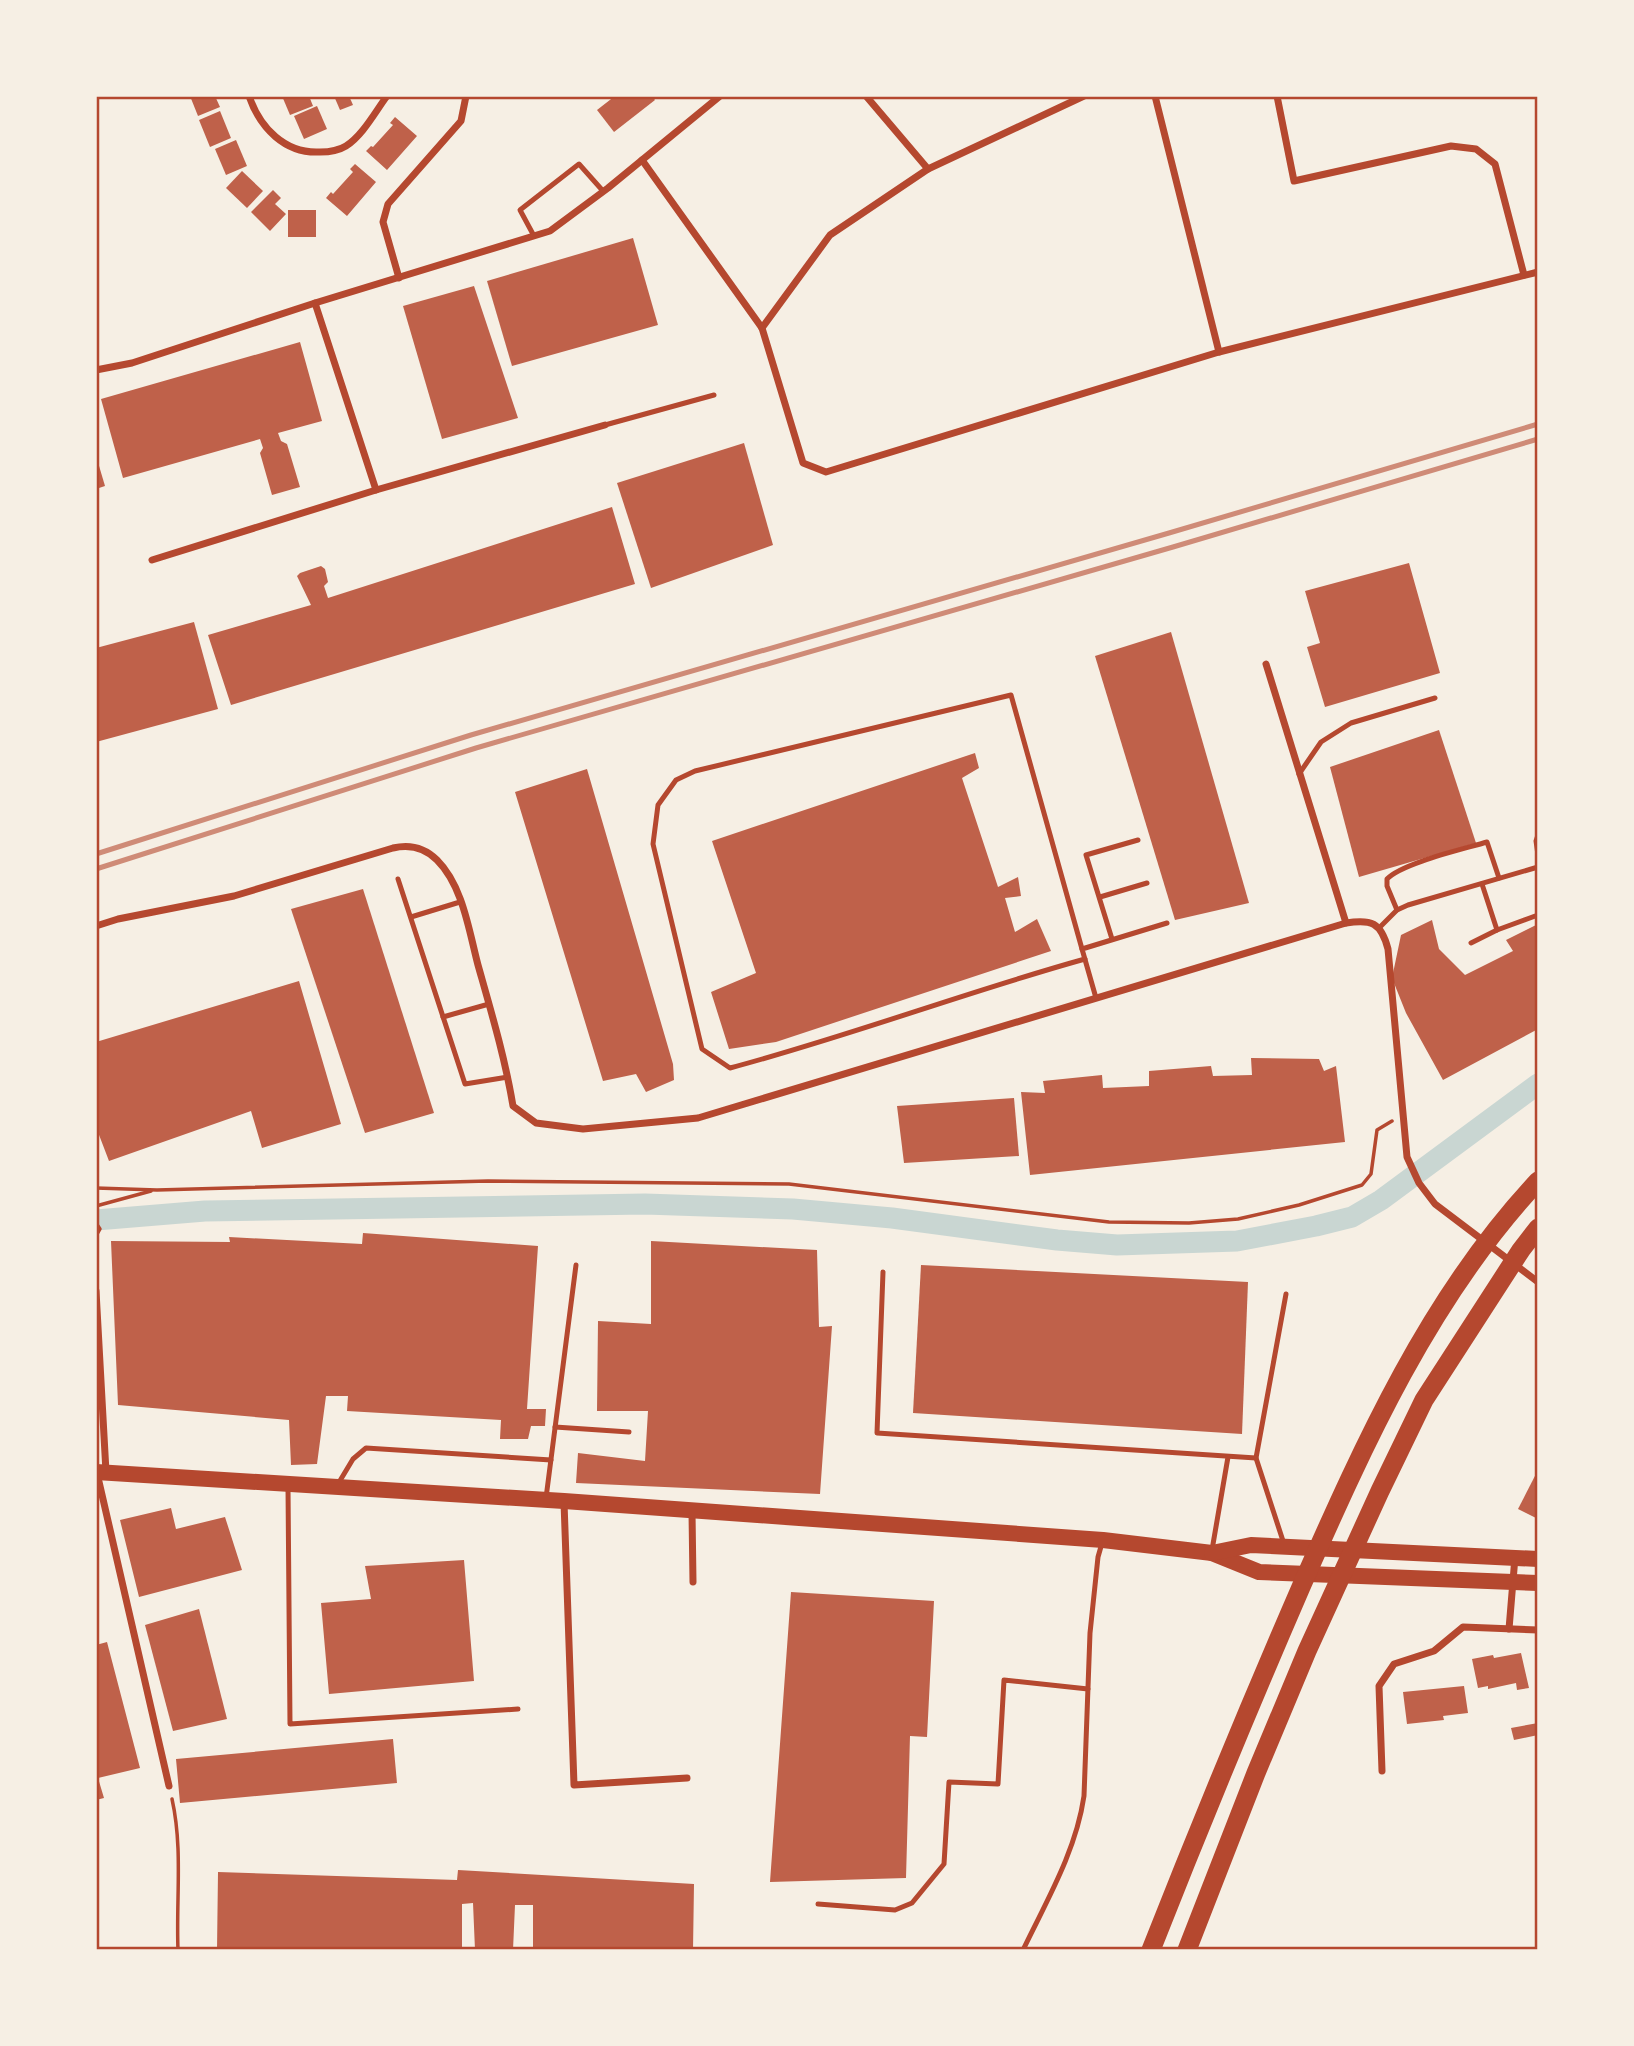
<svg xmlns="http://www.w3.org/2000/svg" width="1634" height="2046" font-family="'Fira Sans',sans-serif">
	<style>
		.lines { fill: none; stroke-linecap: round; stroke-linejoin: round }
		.canal { stroke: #c9d6d2; stroke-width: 21 }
		.building { fill: #bf614a }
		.path { stroke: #b5482f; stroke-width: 3.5 }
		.service { stroke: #b5482f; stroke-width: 5 }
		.minor { stroke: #b5482f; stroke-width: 7 }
		.primary { stroke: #b5482f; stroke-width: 16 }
		.motorway { stroke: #b5482f; stroke-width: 19 }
		.rail { stroke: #cf8b77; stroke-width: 5 }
		.neatline { fill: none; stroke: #b5482f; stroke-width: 2.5 }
	</style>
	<rect width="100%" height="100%" fill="#f6efe4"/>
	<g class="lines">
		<path class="canal" d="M96,1220L205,1211L645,1204L793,1209L892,1218L1057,1240L1117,1245L1237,1241L1316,1226L1352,1217L1381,1200L1538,1084"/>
	</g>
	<g class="building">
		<path d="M190,96H215L220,107L198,116Z"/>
		<path d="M282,96H309L313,106L290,115Z"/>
		<path d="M334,96H349L353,105L340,110Z"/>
		<path d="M615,96H652L655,100L614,132L597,110Z"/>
		<path d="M317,106L327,129L304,139L294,116Z"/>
		<path d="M220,111L231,138L210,147L199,120Z"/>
		<path d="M395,117L417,136L387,170L366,151L371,146L373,147L393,125L390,123Z"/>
		<path d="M236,140L247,166L226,175L215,149Z"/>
		<path d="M355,164L376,182L347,216L326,198L331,192L333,194L353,172L350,169Z"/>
		<path d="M242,171L263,191L247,208L226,188Z"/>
		<path d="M273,190L281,198L275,204L286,214L270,231L251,212Z"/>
		<rect x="288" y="210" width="28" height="27"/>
		<path d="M633,238L658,325L512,366L487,281Z"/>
		<path d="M474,286L518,418L442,439L403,306Z"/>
		<path d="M300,342L322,421L278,433L281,441L287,444L300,487L272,495L260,453L263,448L260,439L123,478L101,399Z"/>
		<path d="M744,443L773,545L651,588L617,483Z"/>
		<path d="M97,459L105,486L96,489V460Z"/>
		<path d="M612,507L635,584L231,705L208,635L311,605L297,576L300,573L321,566L325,569L328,582L324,586L328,598Z"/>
		<path d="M1409,563L1440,673L1325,707L1307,647L1320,643L1305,591Z"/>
		<path d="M194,622L218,709L96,742V648Z"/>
		<path d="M1171,632L1249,903L1175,920L1095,656Z"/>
		<path d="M1439,730L1476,843L1359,877L1330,767Z"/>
		<path d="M975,753L979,768L962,778L998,887L1018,877L1021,896L1005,898L1015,932L1037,919L1051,951L776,1042L729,1049L711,992L756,973L712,841Z"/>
		<path d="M587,769L673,1064L674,1080L646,1092L636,1074L603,1081L515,792Z"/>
		<path d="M363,889L434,1113L365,1133L291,909Z"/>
		<path d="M1432,920L1439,949L1465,975L1513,951L1506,940L1538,924V1029L1443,1080L1406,1013L1392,978L1401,935Z"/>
		<path d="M299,981L341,1124L262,1148L251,1111L109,1161L96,1127V1042Z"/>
		<path d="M1251,1058L1319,1059L1324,1071L1336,1066L1345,1142L1030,1175L1021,1092L1045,1093L1043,1081L1102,1075L1103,1088L1149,1086V1071L1211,1066L1213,1076L1252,1075Z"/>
		<path d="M1014,1098L1019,1156L904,1163L897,1106Z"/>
		<path d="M363,1233L538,1246L527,1409H546L545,1426H531L528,1439H500L501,1420L347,1411L348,1396H326L317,1464L291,1465L289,1420L118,1405L111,1241L230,1242L229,1237L362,1244Z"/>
		<path d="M651,1241L817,1250L819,1327L832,1326L820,1494L576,1483L578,1453L645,1461L648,1411H597L598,1321L651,1324Z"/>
		<path d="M921,1265L1248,1282L1242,1434L913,1413Z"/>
		<path d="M1538,1470V1519L1518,1509Z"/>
		<path d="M171,1508L176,1529L225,1517L242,1570L139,1597L120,1520Z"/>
		<path d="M464,1560L474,1681L329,1694L321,1603L371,1599L365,1566Z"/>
		<path d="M791,1592L934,1601L927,1737L910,1736L906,1878L770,1882Z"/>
		<path d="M199,1609L227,1719L173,1731L145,1625Z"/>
		<path d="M107,1642L140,1768L98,1778L104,1798L96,1800V1645Z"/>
		<path d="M1521,1653L1529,1688L1517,1690L1516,1683L1488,1689V1686L1478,1688L1472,1659L1493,1655L1494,1658Z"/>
		<path d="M1464,1686L1468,1713L1443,1716L1444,1720L1407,1724L1403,1692Z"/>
		<path d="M1538,1723V1735L1514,1740L1511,1728Z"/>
		<path d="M393,1739L397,1783L180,1803L176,1759Z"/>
		<path d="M458,1870L694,1884L693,1950H533V1905H515L513,1950H475L473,1903L462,1904V1950H217L218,1872L457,1880Z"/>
	</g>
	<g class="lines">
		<g class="path">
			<path d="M96,1188L157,1190L488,1181L789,1184L1109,1222L1189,1223L1238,1219L1299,1205L1362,1185L1371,1174L1377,1130L1392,1121"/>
			<path d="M96,1206L151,1191"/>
			<path d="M96,1223L100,1229L96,1236"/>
			<path d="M172,1799C183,1848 176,1899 178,1950"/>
		</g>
		<g class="service">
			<path d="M534,236L520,210L579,164L603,191"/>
			<path d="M605,425L714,395"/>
			<path d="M1299,774L1321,742L1351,723L1435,698"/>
			<path d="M1538,835L1536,841L1538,855"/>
			<path d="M398,879L465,1084L508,1077"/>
			<path d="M1482,884L1497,930L1538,915"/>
			<path d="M1100,897L1147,883"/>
			<path d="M1397,910L1387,886V879C1402,863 1464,849 1487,842L1499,878"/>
			<path d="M411,917L460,902"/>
			<path d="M1379,928L1397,910L1408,905L1538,867"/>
			<path d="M1112,939L1086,855L1138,840"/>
			<path d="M1471,943L1497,930"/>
			<path d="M1082,949L1011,695L695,771L676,780L658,805L653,844L702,1049L730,1068C850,1036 966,992 1085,959"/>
			<path d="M1096,998L1082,949L1167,923"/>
			<path d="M443,1017L489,1004"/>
			<path d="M883,1272L877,1433L1256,1458"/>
			<path d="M555,1427L629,1432"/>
			<path d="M338,1484L353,1459L366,1448L551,1460"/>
			<path d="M288,1487L290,1724L518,1709"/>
			<path d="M546,1498L576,1265"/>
			<path d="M1284,1544L1256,1458L1286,1294"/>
			<path d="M1212,1550L1228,1457"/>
			<path d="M818,1904L895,1910L912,1903L944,1864L949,1782L998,1784L1004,1680L1088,1689"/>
			<path d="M1023,1950C1047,1900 1076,1851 1084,1796L1090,1633L1098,1557L1102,1543"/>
		</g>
		<g class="minor">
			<path d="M249,96C260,128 285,154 320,152C328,152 338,151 346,146C363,135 375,112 387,96"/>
			<path d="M1155,96L1219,352"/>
			<path d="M1277,96L1294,181L1451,146L1476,149L1495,164L1524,275"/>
			<path d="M642,160L762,328L803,463L826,472L1219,352L1538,272"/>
			<path d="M928,169L1084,96"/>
			<path d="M399,278L383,222L388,204L461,121L466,96"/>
			<path d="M315,303L376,490"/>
			<path d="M762,328L830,235L928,169L866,96"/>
			<path d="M96,370L132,363L315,303L550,231L608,188L720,96"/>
			<path d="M152,560L376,490L605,425"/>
			<path d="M1266,664L1346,923"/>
			<path d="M96,926L118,919L234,896L393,848C410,844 424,847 437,860C463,886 469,931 478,965C491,1011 505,1058 513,1106L536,1123L583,1129L698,1118L1346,923C1371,919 1381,922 1388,949L1407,1157L1419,1183L1435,1204L1538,1282"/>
			<path d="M96,1291L106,1472"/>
			<path d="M97,1473L169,1786"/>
			<path d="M564,1502L574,1785L687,1778"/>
			<path d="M692,1512L693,1582"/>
			<path d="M1509,1629L1515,1557"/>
			<path d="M1382,1771L1379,1686L1394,1664L1434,1651L1463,1627L1538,1630"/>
		</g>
		<g class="primary">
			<path d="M96,1472L564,1501L1103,1540L1212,1553L1259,1572L1538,1583"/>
			<path d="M1212,1553L1251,1545L1538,1559"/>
		</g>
		<g class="motorway">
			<path d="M1151,1950C1199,1828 1249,1707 1301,1587C1364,1444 1430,1296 1538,1181"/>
			<path d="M1187,1950L1256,1773L1307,1651L1380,1491L1424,1400L1521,1250L1538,1228"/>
		</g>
		<g class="rail">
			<path d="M96,854L471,735L1169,533L1538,424"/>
			<path d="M96,869L476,748L1173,547L1538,439"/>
		</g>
	</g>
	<rect width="1634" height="2046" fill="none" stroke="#f6efe4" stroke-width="196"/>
	<rect x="98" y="98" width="1438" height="1850" class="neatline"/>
</svg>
